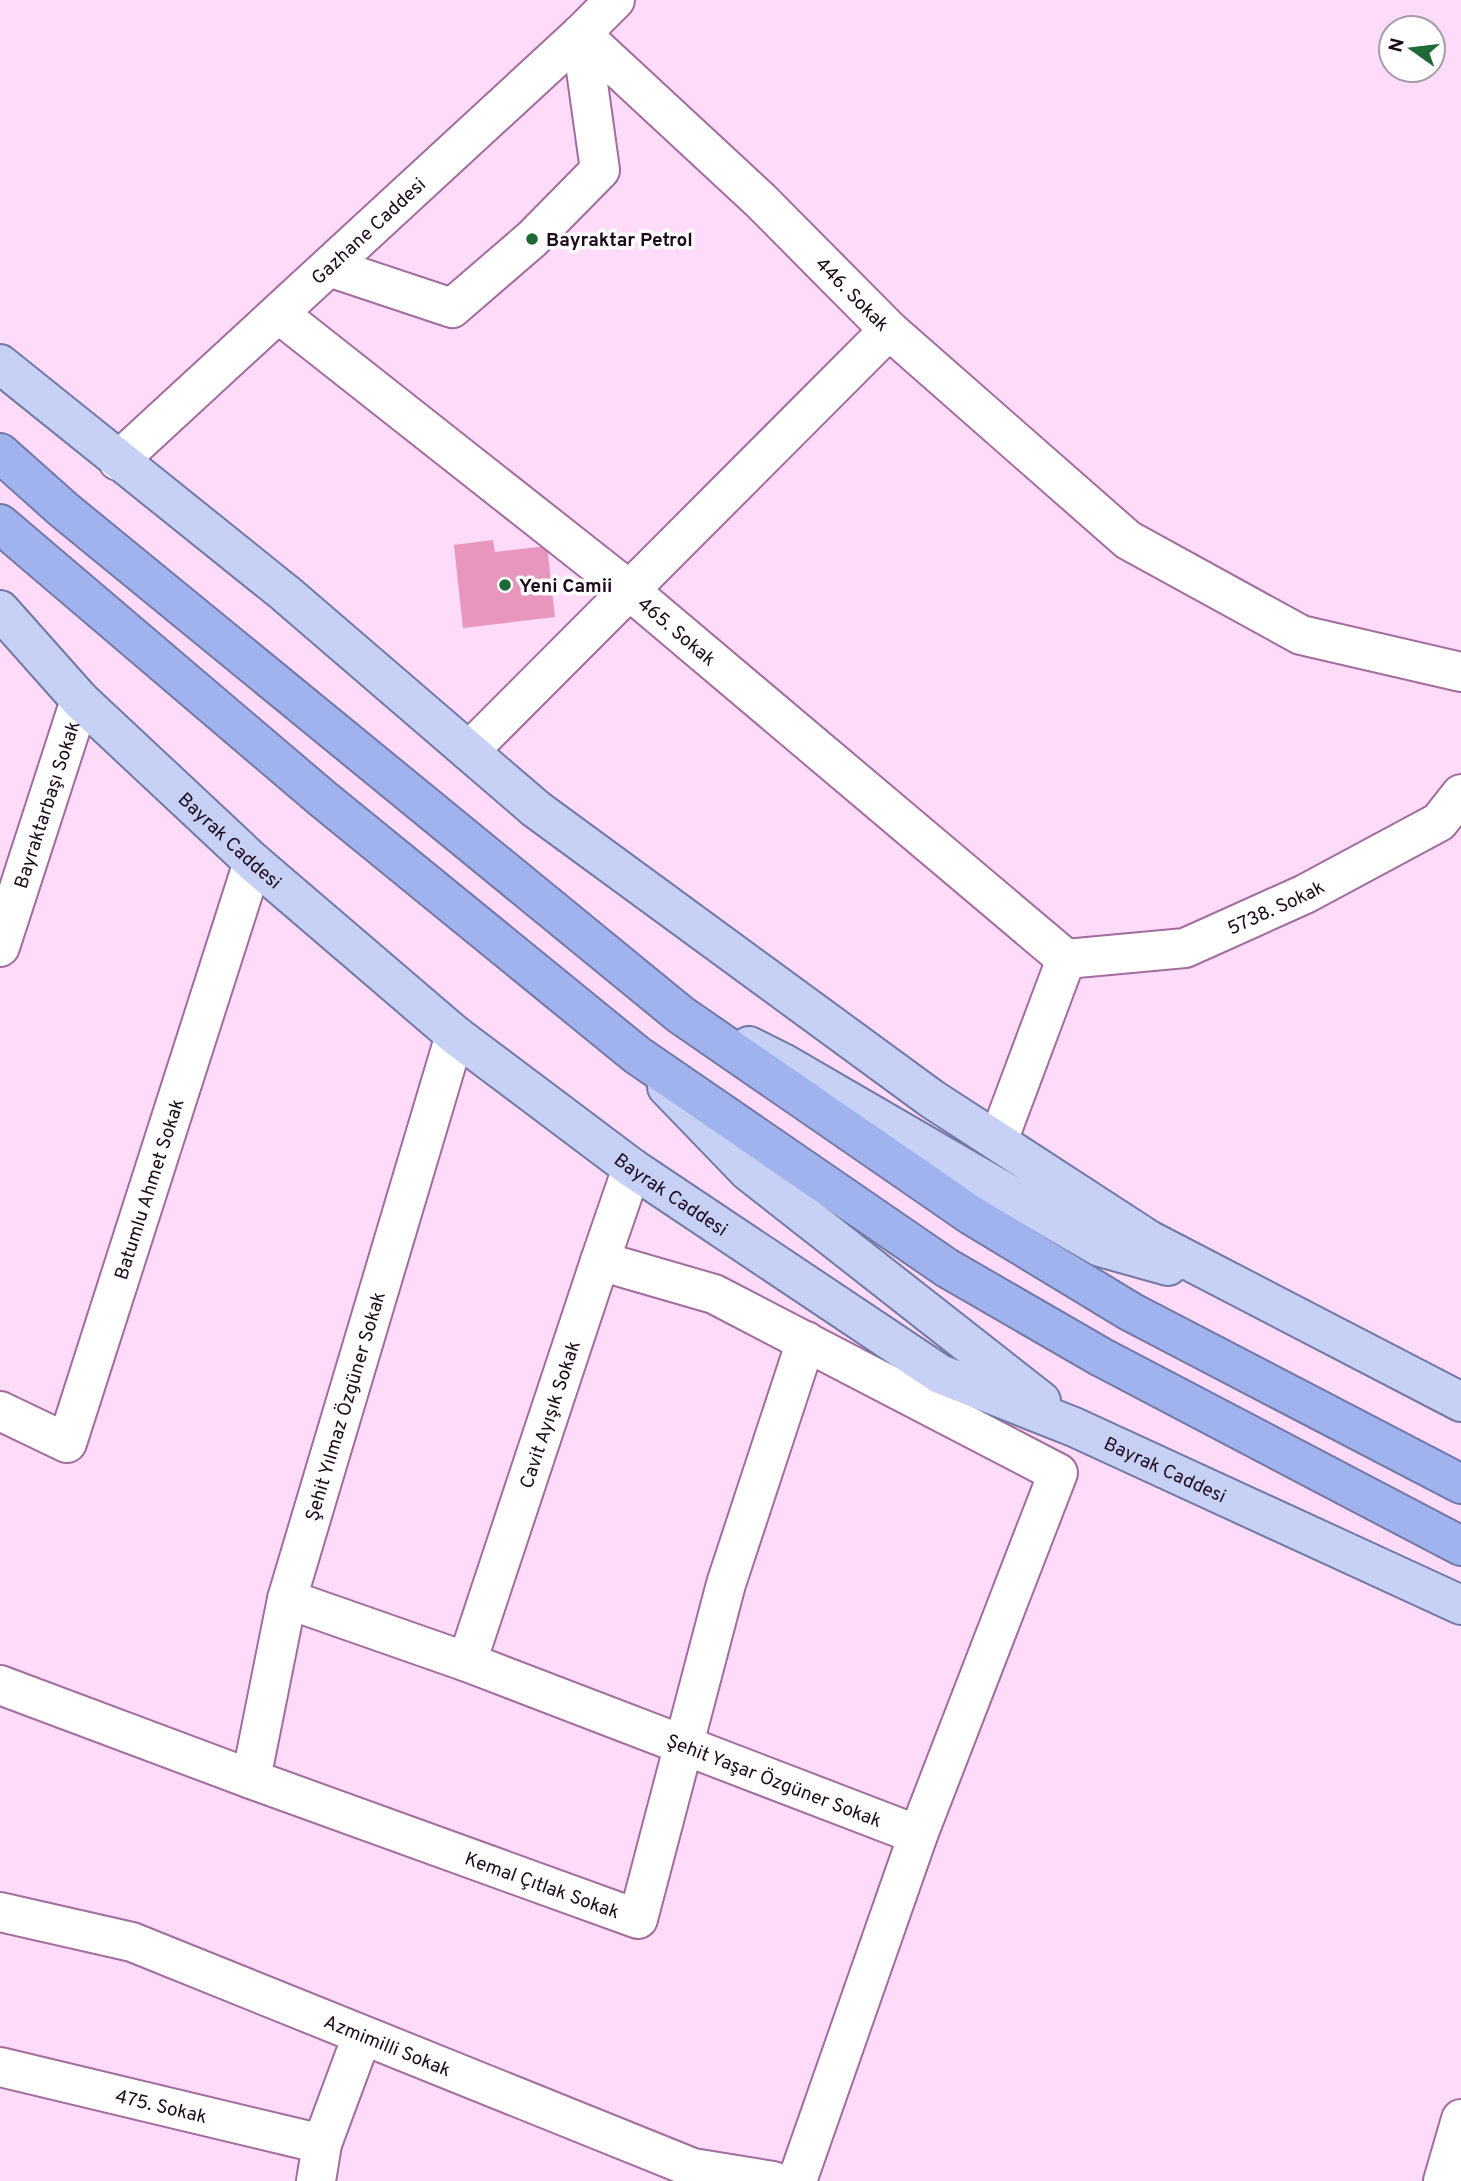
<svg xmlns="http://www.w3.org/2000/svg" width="1461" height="2181" font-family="Overpass,sans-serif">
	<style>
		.building { fill: #e896bd }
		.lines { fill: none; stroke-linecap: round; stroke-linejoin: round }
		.minor-casing { stroke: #a26c9c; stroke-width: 42 }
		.major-casing { stroke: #7278a6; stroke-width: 42 }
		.highway-casing { stroke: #7278a6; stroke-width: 42 }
		.minor { stroke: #fff; stroke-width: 38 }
		.major { stroke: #c6d1f5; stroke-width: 38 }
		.highway { stroke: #a0b3ef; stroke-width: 38 }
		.poi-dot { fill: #1f6937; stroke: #fff; stroke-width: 2.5 }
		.labels { text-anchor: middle; stroke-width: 7; stroke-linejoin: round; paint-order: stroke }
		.street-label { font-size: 19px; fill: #1e0a1d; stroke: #fff }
		.poi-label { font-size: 19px; font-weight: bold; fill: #1e0a1d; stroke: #fff; text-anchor: start }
	</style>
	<rect width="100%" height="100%" fill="#ffdbfa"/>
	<path class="building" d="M493,540L495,552L547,546L555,617L463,628L454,545Z"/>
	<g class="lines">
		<defs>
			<g id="minor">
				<path id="s1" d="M581,34L760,200L889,330L1128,540L1301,635L1461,672"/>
				<path d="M329,267L452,308L532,239L600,170L581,34"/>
				<path id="s2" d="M279,314L629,590L1066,959"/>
				<path id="s3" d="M118,461L581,34L615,0"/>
				<path d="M469,751L889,330"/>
				<path id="s4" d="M0,947L80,700"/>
				<path id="s5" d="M1066,959L1185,948L1305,894L1439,822L1461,794"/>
				<path d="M998,1141L1066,959"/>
				<path d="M600,1261L714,1294L1058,1473L918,1835"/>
				<path id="s6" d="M0,1411L67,1443L253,862"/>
				<path id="s7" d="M287,1599L467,1662L918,1835L797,2181"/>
				<path id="s8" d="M467,1662L600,1261L632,1168"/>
				<path id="s9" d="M0,1685L251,1779L638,1919L726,1584L806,1341"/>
				<path id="s10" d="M251,1779L287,1599L455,1035"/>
				<path id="s11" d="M0,1912L132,1942L693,2168L773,2181"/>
				<path id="s12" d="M0,2067L322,2144"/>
				<path d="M316,2181L322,2144L362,2036"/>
				<path d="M1443,2181L1461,2119"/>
			</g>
			<g id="major">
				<path d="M0,364L285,593L536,809L932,1099L1149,1240L1461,1402"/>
				<path id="s13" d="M0,610L80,700L253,862L455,1035L632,1168L940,1374L1074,1427L1461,1605"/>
				<path d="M749,1046L783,1063L1100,1247L1168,1266"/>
				<path d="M667,1087L748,1171L1041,1401"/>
			</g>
			<g id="highway">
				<path d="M0,453L64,510L681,1015L971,1215L1131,1312L1461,1484"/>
				<path d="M0,524L323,799L637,1055L947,1268L1101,1357L1461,1546"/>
			</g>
		</defs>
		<use href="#minor" class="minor-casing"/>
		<use href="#major" class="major-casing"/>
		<use href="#highway" class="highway-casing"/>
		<use href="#minor" class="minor"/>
		<use href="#major" class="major"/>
		<use href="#highway" class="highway"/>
	</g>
	<g class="poi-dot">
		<circle cx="532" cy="239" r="7"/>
		<circle cx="505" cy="585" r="7"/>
	</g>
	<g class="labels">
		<g class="street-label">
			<text dy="7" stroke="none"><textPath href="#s3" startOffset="340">Gazhane Caddesi</textPath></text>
			<text dy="7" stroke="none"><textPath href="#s1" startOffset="376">446. Sokak</textPath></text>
			<text dy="7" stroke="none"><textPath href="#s2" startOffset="509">465. Sokak</textPath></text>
			<text dy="7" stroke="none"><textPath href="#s4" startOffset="150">Bayraktarbaşı Sokak</textPath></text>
			<text dy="7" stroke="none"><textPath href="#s13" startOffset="326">Bayrak Caddesi</textPath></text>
			<text dy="7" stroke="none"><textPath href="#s5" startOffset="219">5738. Sokak</textPath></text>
			<text dy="7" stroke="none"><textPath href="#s6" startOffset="341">Batumlu Ahmet Sokak</textPath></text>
			<text dy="7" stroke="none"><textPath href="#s13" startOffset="892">Bayrak Caddesi</textPath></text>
			<text dy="7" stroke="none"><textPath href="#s10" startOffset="385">Şehit Yılmaz Özgüner Sokak</textPath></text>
			<text dy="7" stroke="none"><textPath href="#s8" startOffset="261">Cavit Ayışık Sokak</textPath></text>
			<text dy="7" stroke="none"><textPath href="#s13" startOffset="1460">Bayrak Caddesi</textPath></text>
			<text dy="7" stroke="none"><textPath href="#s7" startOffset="520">Şehit Yaşar Özgüner Sokak</textPath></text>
			<text dy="7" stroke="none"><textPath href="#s9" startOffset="578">Kemal Çıtlak Sokak</textPath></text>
			<text dy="7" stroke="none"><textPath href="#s11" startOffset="411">Azmimilli Sokak</textPath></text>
			<text dy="7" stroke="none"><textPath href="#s12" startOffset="166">475. Sokak</textPath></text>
		</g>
		<g class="poi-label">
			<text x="546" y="246">Bayraktar Petrol</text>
			<text x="519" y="592">Yeni Camii</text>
		</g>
	</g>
	<g transform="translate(1412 49) rotate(284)"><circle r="33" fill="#ffffff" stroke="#a59da5" stroke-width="2"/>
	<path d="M0-5L12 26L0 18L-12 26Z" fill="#1f6937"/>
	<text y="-10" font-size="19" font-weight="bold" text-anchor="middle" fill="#1e0a1d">N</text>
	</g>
</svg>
